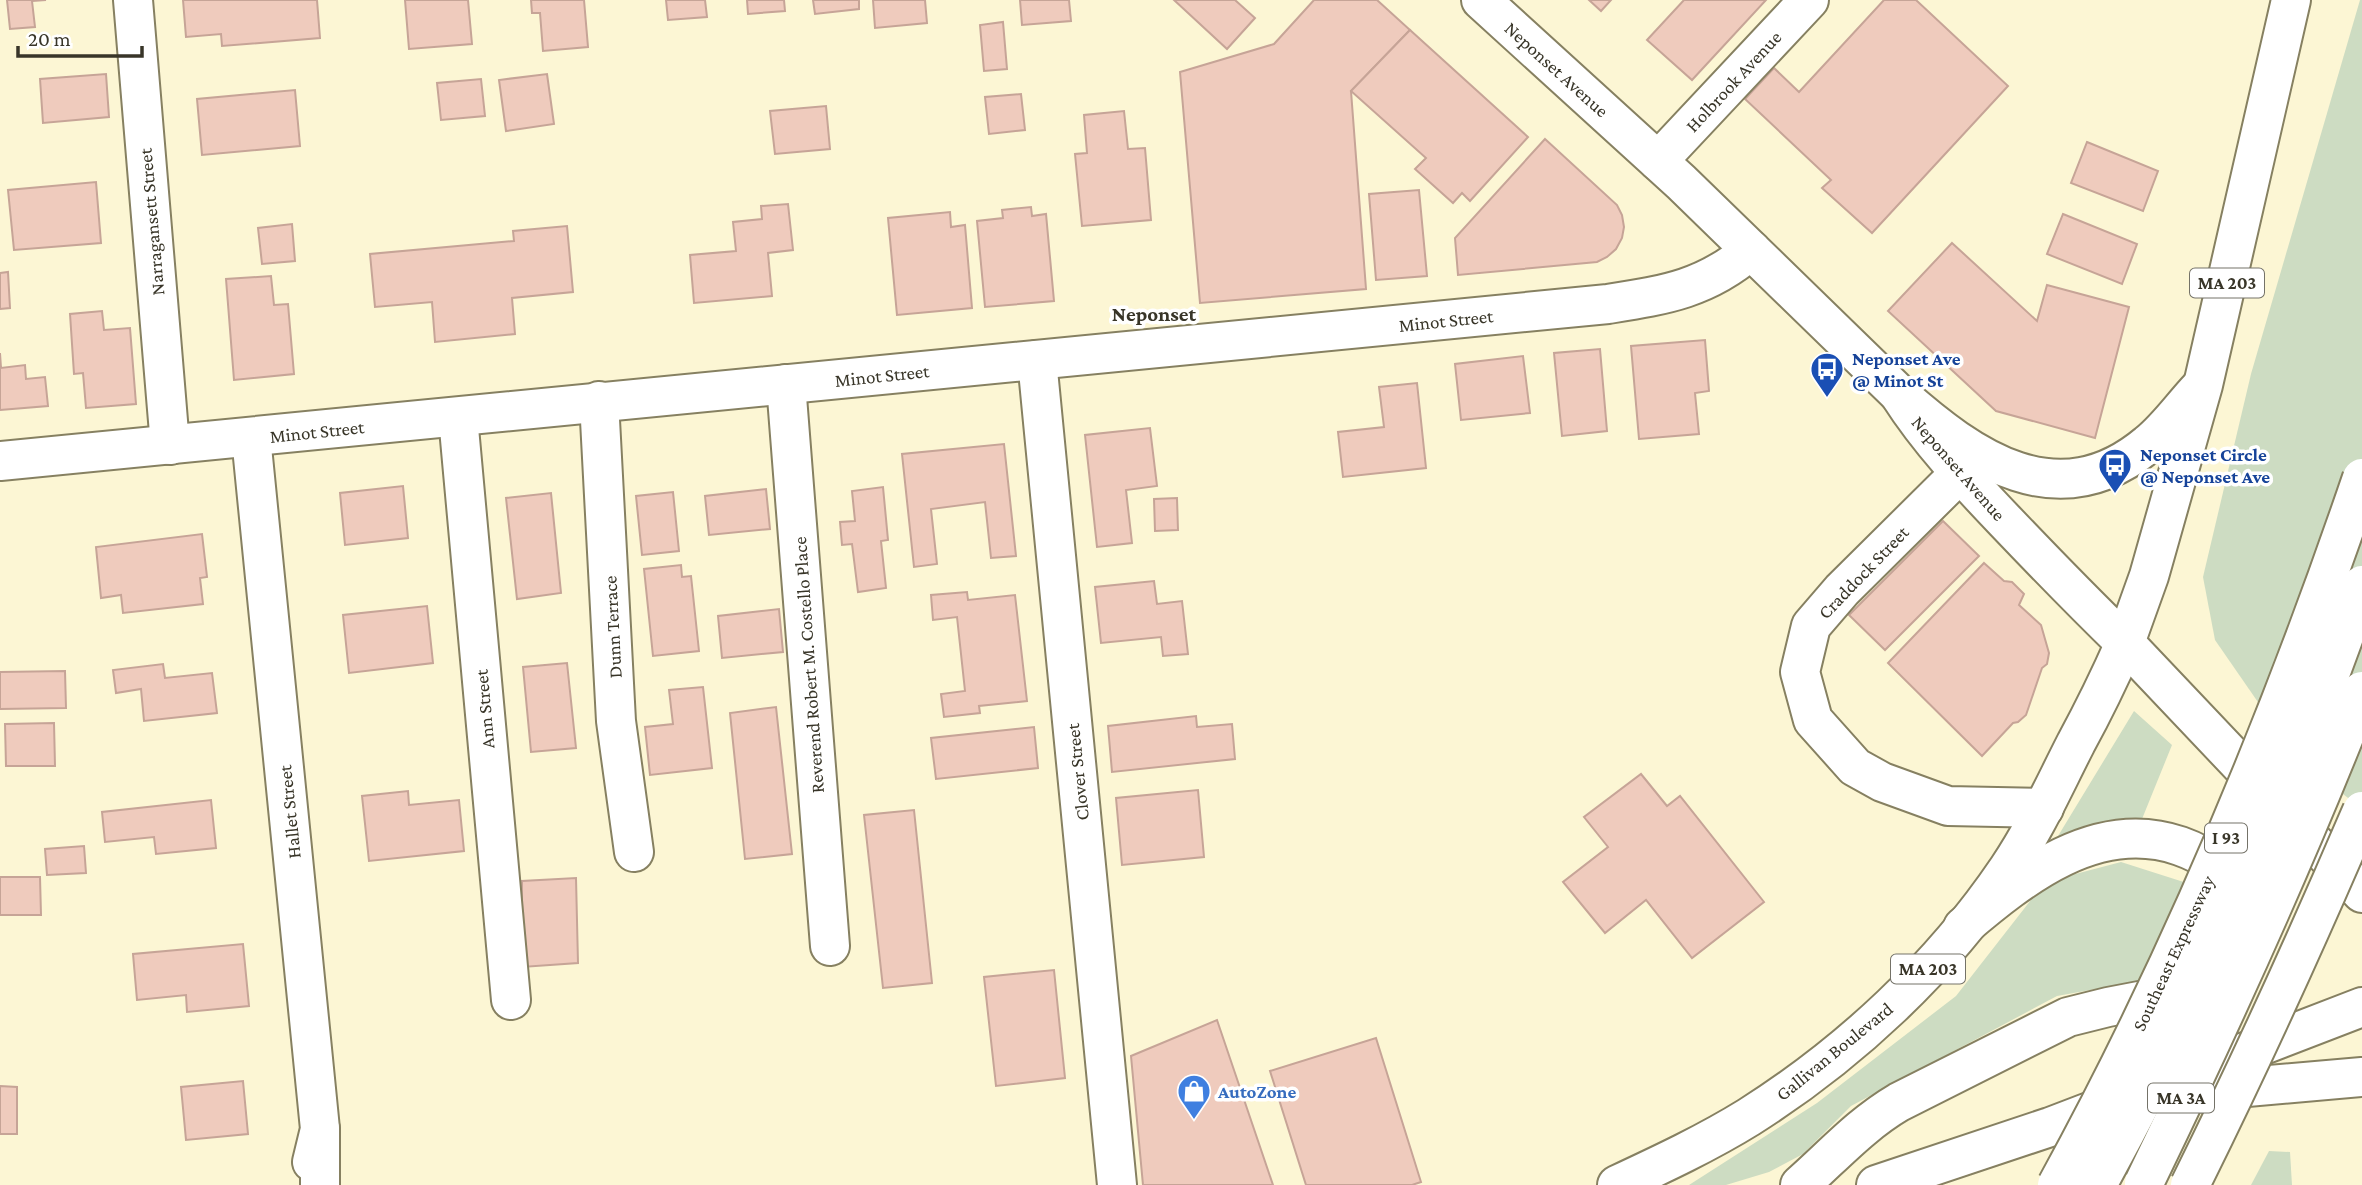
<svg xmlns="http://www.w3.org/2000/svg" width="2362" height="1185" font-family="'Crimson Pro',serif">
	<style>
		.green { fill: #cddcc2 }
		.building { fill: #efcbbd; stroke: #c6a497; stroke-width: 2 }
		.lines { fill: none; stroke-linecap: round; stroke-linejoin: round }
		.minor-casing { stroke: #868061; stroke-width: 42 }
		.secondary-casing { stroke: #868061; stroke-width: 42 }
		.primary-casing { stroke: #868061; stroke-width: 42 }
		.trunk-casing { stroke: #868061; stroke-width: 42 }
		.minor { stroke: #fff; stroke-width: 38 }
		.secondary { stroke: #fff; stroke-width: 38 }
		.primary { stroke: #fff; stroke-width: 38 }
		.trunk { stroke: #fff; stroke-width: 38 }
		.motorway-bridge-casing { stroke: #868061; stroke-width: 42; stroke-linecap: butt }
		.motorway-bridge { stroke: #fff; stroke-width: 38 }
		.labels { text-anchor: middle; stroke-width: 7; stroke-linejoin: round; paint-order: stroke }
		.shield { fill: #fff; stroke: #747268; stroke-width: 2 }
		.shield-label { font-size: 18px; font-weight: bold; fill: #383528 }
		.street-label { font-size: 19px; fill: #383528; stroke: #fff }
		.transit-label { font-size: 19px; font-weight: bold; fill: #164399; stroke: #fff; text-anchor: start }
		.shop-label { font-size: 19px; font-weight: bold; fill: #366cbe; stroke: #fff; text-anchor: start }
		.neighbourhood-label { font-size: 21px; font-weight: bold; fill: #383528; stroke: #fff }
	</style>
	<rect width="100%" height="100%" fill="#fcf6d4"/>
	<g class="green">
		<path d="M2360,0H2362V809L2296,757L2215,640L2203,577L2251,374Z"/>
		<path d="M2134,711L2172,745L2142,819L2106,821L2055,841Z"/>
		<path d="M2121,862L2215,892L2179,974L2057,996L1851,1106L1803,1154L1769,1172L1726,1185H1689L1817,1103L1956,996L2045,882Z"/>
		<path d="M2269,1151L2290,1152L2292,1185H2251Z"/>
	</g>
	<g class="building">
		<path d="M7,0H46L32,1L35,27L10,29Z"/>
		<path d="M183,0H317L320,38L222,46L221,34L186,37Z"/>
		<path d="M405,0H468L472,44L409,49Z"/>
		<path d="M531,0H584L588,47L543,51L540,13H532Z"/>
		<path d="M666,0H705L707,17L668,20Z"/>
		<path d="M747,0H784L785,11L748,14Z"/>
		<path d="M813,0H859V9L815,14Z"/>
		<path d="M873,0H925L927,23L875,28Z"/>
		<path d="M1020,0H1069L1071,21L1022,25Z"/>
		<path d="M1174,0H1235L1255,18L1227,49Z"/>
		<path d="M1314,0H1377L1410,30L1351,91L1366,289L1200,303L1180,72L1274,44Z"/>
		<path d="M1589,0H1611L1601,11Z"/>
		<path d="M1684,0H1766L1692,80L1647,40Z"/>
		<path d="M1884,0H1916L2008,86L1872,233L1822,188L1831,180L1745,99L1774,68L1799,92Z"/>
		<path d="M1003,22L1007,69L984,71L980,25Z"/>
		<path d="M1410,30L1528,137L1470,201L1462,193L1453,203L1415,169L1426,158L1351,91Z"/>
		<path d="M106,74L109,117L43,123L40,79Z"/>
		<path d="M547,74L554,124L506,131L499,80Z"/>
		<path d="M481,79L485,116L441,120L437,83Z"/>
		<path d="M295,90L300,146L202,155L197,99Z"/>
		<path d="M1021,94L1025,130L989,134L985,97Z"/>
		<path d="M826,106L830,149L775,154L770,111Z"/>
		<path d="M1124,111L1128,149L1145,148L1151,220L1082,226L1075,154L1087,153L1084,115Z"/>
		<path d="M1545,139L1617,205L1622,215L1624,227L1622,238L1616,249L1607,257L1597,262L1458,275L1455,238Z"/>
		<path d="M2087,142L2158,171L2143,211L2071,183Z"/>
		<path d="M96,182L101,243L14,250L8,190Z"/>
		<path d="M1419,190L1427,276L1376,280L1369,194Z"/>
		<path d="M788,204L793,250L768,253L772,296L694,303L690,255L736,251L733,222L762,219L761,206Z"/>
		<path d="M1031,207L1032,216L1046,214L1054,301L985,307L977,221L1003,218L1002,210Z"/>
		<path d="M950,212L951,227L965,225L972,308L897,315L888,218Z"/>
		<path d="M2063,214L2137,244L2122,284L2047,254Z"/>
		<path d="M292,224L295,261L262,264L258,228Z"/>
		<path d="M567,226L573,292L512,298L515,334L435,342L432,302L375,307L370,254L514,241L513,231Z"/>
		<path d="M1952,243L2037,321L2047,285L2129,307L2095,438L1996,411L1888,311Z"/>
		<path d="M8,272L10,308L0,309V273Z"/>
		<path d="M271,276L274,305L288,304L294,374L234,380L226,279Z"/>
		<path d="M102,311L104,330L130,328L136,404L86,408L83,373L74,374L70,314Z"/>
		<path d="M1705,340L1709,391L1695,393L1699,434L1639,439L1631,346Z"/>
		<path d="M1600,349L1607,431L1562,436L1554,353Z"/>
		<path d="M0,353L1,368L25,365L26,379L45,377L48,406L0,410Z"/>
		<path d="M1523,356L1530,413L1461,420L1455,364Z"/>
		<path d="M1417,383L1426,468L1343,477L1338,432L1384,427L1379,387Z"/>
		<path d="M1150,428L1157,486L1126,490L1132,543L1097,547L1085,435Z"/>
		<path d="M1004,444L1016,556L991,558L985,502L931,509L937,564L914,567L902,454Z"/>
		<path d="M403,486L408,538L345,545L340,493Z"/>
		<path d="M883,487L888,540L881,541L886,588L858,592L852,544L842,545L840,522L855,521L852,491Z"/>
		<path d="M766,489L770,529L709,535L705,496Z"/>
		<path d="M673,492L679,551L642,555L636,496Z"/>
		<path d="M551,493L561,593L517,599L506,498Z"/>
		<path d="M1177,498L1178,530L1155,531L1154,499Z"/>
		<path d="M1943,521L1979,556L1885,650L1849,615Z"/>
		<path d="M202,534L207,577L200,578L203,604L123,613L121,595L101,598L96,547Z"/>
		<path d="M1984,563L2004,581L2012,582L2024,594L2019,605L2041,625L2049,653L2047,664L2042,668L2026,715L2018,722L2013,723L1982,756L1888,663Z"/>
		<path d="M681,565L682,577L691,576L699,651L653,656L644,569Z"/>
		<path d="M1154,581L1157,604L1182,601L1188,654L1163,656L1161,637L1101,643L1095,587Z"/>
		<path d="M967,592L968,600L1015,595L1027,701L979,706L980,713L944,717L941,694L965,691L957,617L933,620L931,595Z"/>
		<path d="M427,606L433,663L349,673L343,615Z"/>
		<path d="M779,609L783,652L722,658L718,616Z"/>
		<path d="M567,663L576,748L531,752L523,667Z"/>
		<path d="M163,664L165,678L212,673L217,713L144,721L141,689L116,693L113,670Z"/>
		<path d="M65,671L66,708L0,709V672Z"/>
		<path d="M703,687L712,768L650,775L645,727L673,724L669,690Z"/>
		<path d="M776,707L792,854L745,859L730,713Z"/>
		<path d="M1196,716L1197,727L1232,724L1235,759L1112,772L1108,726Z"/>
		<path d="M54,723L55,766H6L5,724Z"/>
		<path d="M1034,727L1038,768L936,779L931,738Z"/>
		<path d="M1641,774L1667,806L1680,796L1764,902L1692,958L1646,900L1605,933L1563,882L1608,847L1584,817Z"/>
		<path d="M1198,790L1204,857L1122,865L1116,798Z"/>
		<path d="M408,791L409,805L459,800L464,851L369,861L362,796Z"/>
		<path d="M211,800L216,848L156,854L154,837L105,842L102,812Z"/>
		<path d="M914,810L932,983L883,988L864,815Z"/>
		<path d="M84,846L86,873L47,875L45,849Z"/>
		<path d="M0,877H40L41,915H0Z"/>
		<path d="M576,878L578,963L522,967V881Z"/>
		<path d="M243,944L249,1006L187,1012L186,995L137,1000L133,954Z"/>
		<path d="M1054,970L1065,1078L996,1086L984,977Z"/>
		<path d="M1217,1020L1273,1185H1143L1131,1056Z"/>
		<path d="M1376,1038L1421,1182L1412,1185H1306L1270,1071Z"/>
		<path d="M243,1081L248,1134L186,1140L181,1087Z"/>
		<path d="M0,1086L17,1087V1134H0Z"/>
	</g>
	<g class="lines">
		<defs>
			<g id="minor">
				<path d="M133,0L170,445"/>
				<path d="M1658,161L1809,0"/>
				<path d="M1037,360L1117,1185"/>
				<path d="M786,384L830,946"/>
				<path d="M599,401L616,721L634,852"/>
				<path d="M458,417L511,1000"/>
				<path d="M251,437L320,1129L312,1162"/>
				<path d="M0,461L1608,304C1665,295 1706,289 1751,250"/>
				<path d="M1960,473L1842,590L1811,626L1800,672L1813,720L1855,767L1882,782L1948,806L2044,808"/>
			</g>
			<path id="secondary" d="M1481,0L1681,182L1899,394C1929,441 1967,481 2005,521C2045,563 2084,603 2125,643"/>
			<g id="primary">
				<path d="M2291,0L2203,385L2149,576L2125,643L2362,893"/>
				<path d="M1899,394C1972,459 2058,519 2148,444C2167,429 2182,407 2199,389"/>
			</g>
			<g id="trunk">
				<path d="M1963,927C2022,877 2097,817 2180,846C2208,856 2217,864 2226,893"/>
				<path d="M2175,1079L2362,1007"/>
				<path d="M2209,1094L2247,1087L2362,1077"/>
				<path d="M320,1185V1129"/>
				<path d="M1617,1185C1662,1164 1707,1143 1749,1117C1850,1053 1941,968 2008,869C2035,829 2054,786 2076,743C2094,710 2110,677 2125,643"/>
				<path d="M1800,1185C1833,1156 1860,1125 1899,1102L2068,1017L2108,1007L2160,997L2180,989"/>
				<path d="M1876,1185L2050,1127L2118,1101"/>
			</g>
		</defs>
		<use href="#minor" class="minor-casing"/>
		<use href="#secondary" class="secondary-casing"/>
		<use href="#primary" class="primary-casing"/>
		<use href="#trunk" class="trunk-casing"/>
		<use href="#minor" class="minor"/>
		<use href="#secondary" class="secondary"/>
		<use href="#primary" class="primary"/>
		<use href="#trunk" class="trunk"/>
		<defs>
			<g id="motorway-bridge">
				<path d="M2144,1183C2222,1022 2297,858 2362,691"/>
				<path d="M2057,1185C2181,959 2279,722 2362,478"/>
				<path d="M2097,1185C2202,994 2291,791 2362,585"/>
				<path d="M2190,1185C2251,1062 2308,937 2362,811"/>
			</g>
		</defs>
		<use href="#motorway-bridge" class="motorway-bridge-casing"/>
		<use href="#motorway-bridge" class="motorway-bridge"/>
	</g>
	<defs>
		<symbol id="bus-pin" viewBox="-11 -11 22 30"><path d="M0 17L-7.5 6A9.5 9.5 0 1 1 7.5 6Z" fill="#1a4fb4" stroke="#fff"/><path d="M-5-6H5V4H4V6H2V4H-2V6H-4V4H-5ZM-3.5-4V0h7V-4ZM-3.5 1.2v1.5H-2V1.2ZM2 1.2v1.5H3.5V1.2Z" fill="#fff"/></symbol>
		<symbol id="shop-pin" viewBox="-11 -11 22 30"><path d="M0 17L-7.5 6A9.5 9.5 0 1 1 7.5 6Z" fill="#3f7fe0" stroke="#fff"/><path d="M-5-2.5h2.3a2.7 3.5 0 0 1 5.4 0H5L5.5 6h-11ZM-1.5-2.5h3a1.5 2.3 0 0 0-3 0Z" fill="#fff"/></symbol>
	</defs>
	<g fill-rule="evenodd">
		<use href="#bus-pin" x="1808" y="350" width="38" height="52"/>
		<use href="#bus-pin" x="2096" y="446" width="38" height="52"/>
		<use href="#shop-pin" x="1175" y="1072" width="38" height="52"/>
	</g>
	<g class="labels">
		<g class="shield">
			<rect x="2190" y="268.5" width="74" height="29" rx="5"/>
			<rect x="2205" y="823.5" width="42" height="29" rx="5"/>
			<rect x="1891" y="954.5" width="74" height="29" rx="5"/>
			<rect x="2148" y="1083.5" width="66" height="29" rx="5"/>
		</g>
		<g class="shield-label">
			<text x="2227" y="289">MA 203</text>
			<text x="2226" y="844">I 93</text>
			<text x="1928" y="975">MA 203</text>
			<text x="2181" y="1104">MA 3A</text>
		</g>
		<g class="street-label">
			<text transform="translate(1557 69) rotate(42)" y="7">Neponset Avenue</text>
			<text transform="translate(1733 81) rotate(-47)" y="7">Holbrook Avenue</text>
			<text transform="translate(151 222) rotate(-95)" y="7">Narragansett Street</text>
			<text transform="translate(1446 320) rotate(-6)" y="7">Minot Street</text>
			<text transform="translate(882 375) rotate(-6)" y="7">Minot Street</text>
			<text transform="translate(317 431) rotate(-6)" y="7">Minot Street</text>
			<text transform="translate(1959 468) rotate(49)" y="7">Neponset Avenue</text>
			<text transform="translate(1863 572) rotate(-46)" y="7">Craddock Street</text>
			<text transform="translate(612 627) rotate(-93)" y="7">Dunn Terrace</text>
			<text transform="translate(808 665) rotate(-94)" y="7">Reverend Robert M. Costello Place</text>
			<text transform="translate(484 709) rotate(-95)" y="7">Ann Street</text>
			<text transform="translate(1077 772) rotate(-96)" y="7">Clover Street</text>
			<text transform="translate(289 812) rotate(-96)" y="7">Hallet Street</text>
			<text transform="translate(2173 953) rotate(-65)" y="7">Southeast Expressway</text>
			<text transform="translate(1834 1051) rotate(-39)" y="7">Gallivan Boulevard</text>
		</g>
		<g class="transit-label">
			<text x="1852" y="365">Neponset Ave<tspan x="1852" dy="22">@ Minot St</tspan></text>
			<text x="2140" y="461">Neponset Circle<tspan x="2140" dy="22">@ Neponset Ave</tspan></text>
		</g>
		<g class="shop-label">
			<text x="1218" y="1098">AutoZone</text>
		</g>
		<g class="neighbourhood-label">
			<text x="1154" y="321">Neponset</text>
		</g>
	</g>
	<path d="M18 46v10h124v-10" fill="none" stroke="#383528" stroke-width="3.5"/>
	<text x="28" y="46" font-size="21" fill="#383528" stroke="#ffffff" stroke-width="5" paint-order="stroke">20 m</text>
</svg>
